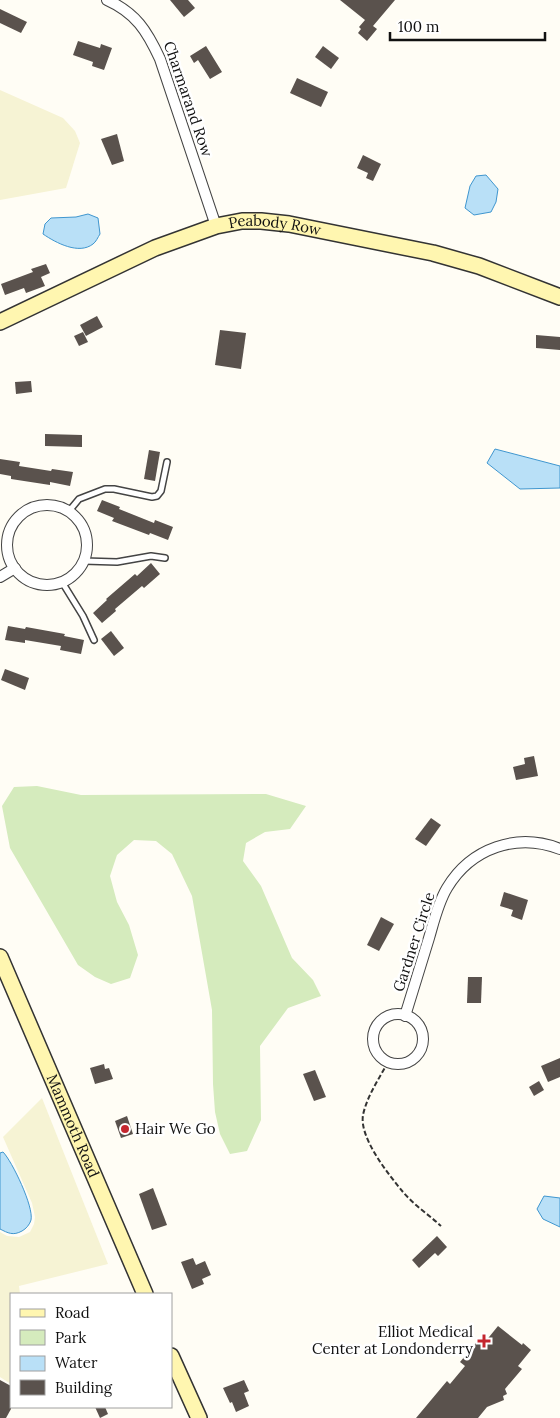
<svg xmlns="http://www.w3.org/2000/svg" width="560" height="1418" font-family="Lora,serif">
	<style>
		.farmland { fill: #f6f3d4 }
		.green { fill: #d5ebbd }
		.water { fill: #b9e0f7; stroke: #3f96cf }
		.building { fill: #5a524d }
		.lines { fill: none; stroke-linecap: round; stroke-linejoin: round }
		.lane-casing { stroke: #444; stroke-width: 8 }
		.street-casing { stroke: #444; stroke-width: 12 }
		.secondary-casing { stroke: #333; stroke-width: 18 }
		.path { stroke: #333; stroke-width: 2; stroke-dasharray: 5 2.5; stroke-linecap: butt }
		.lane { stroke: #fff; stroke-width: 5 }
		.street { stroke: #fff; stroke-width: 10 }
		.secondary { stroke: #fff6b0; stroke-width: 15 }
		.poi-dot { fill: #c4262e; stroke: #fff; stroke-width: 2 }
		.labels { text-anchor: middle; stroke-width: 5; stroke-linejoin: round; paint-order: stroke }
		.street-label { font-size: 15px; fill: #111; stroke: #fff }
		.poi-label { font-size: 15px; fill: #111; stroke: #fff; text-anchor: start }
	</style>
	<rect width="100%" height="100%" fill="#fffdf5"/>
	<g class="farmland">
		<path d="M0,90L63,118L75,131L80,143L66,188L0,200Z"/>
		<path d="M42,1098L108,1264L19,1286L20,1294H11V1384L0,1377V1232L7,1236L19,1237L30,1232L34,1224L35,1217L32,1203L3,1137Z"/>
	</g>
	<path class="green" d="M37,786L81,795L266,794L306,806L290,829L265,832L246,843L243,861L261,886L292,958L313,980L321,996L288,1008L260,1046L261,1120L247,1151L230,1154L220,1134L215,1112L213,1084L212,1010L192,896L172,854L156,841L134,840L117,855L110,876L117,902L129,925L138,955L130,978L111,984L95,977L78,965L10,848L2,806L14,787Z"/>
	<g class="water">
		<path d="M486,175L498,189L496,202L491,212L474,215L465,208L470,186L476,176Z"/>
		<path d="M88,214L98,218L100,234C98,237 96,242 93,244C79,255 56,243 43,234L45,224L51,218L76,217Z"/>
		<path d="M495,449L560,466V488L520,489L487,463Z"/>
		<path d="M3,1152C12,1161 34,1207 31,1220C30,1224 26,1229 22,1231C13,1236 8,1233 0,1229V1153Z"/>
		<path d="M544,1196L560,1198V1227L543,1219L537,1209Z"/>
	</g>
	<g class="building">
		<path d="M170,0H188L195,8L184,17Z"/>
		<path d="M340,0H395L373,26L377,29L367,41L358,33L361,29L359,27L365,20Z"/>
		<path d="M0,9L27,22L21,33L0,23Z"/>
		<path d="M78,41L100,48L101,44L112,48L104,70L92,66L93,62L73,55Z"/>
		<path d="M206,46L222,72L210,79L198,60L194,63L190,56Z"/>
		<path d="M323,46L339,58L331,69L315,57Z"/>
		<path d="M297,78L328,92L321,107L290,93Z"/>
		<path d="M117,134L124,161L112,165L101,139Z"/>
		<path d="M363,155L381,164L373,181L366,178L368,173L357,168Z"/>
		<path d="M46,264L50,273L41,277L45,286L26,293L24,288L5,295L1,284L33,272L31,269Z"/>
		<path d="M97,316L103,327L86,336L80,325Z"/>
		<path d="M220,330L246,333L241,369L215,365Z"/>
		<path d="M83,332L88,342L79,346L74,336Z"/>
		<path d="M536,335L560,337V350L536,348Z"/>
		<path d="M31,381L32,392L16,394L15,382Z"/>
		<path d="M45,434L82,435V447L45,446Z"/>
		<path d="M149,450L160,452L155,481L144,479Z"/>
		<path d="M0,459L20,462L19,466L51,471L52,469L73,472L70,486L50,482V485L11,479V476L0,474Z"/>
		<path d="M102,500L120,507L119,509L154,523L155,520L173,527L168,540L150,533L149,535L112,521L114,518L97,511Z"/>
		<path d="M151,563L160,574L144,588L142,586L115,609L116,611L102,623L93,613L107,600L106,599L135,574L137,576Z"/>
		<path d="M8,626L25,629L26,627L65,634L64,636L84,640L81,654L60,650L61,646L25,640V643L5,640Z"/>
		<path d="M111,631L124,648L114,656L101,639Z"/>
		<path d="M5,669L29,678L25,690L1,680Z"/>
		<path d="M534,756L538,776L516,780L513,767L525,764L524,758Z"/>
		<path d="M431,818L441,825L426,846L415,839Z"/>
		<path d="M504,892L528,900L522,920L511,916L513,910L500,906Z"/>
		<path d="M381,917L394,924L379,951L367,945Z"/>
		<path d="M468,977H482L481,1003H467Z"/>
		<path d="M560,1058V1077L548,1082L541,1066Z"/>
		<path d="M104,1064L105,1069L109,1068L113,1079L95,1084L90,1068Z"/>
		<path d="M315,1070L326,1097L314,1101L303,1074Z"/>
		<path d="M539,1081L544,1090L534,1096L529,1087Z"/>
		<path d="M127,1116L133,1134L121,1138L115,1121Z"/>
		<path d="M153,1188L167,1225L152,1230L139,1194Z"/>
		<path d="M437,1236L447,1247L438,1256L435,1253L419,1268L412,1260Z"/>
		<path d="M193,1258L196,1265L205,1261L211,1275L202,1279L204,1284L192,1289L181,1262Z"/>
		<path d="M498,1326L522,1345L523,1343L531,1350L518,1366L522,1369L505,1389L507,1394L503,1396L504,1400L487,1407L478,1418H416L447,1381L450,1384L465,1366L460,1362L480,1338L485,1342Z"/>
		<path d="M0,1380L11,1386V1409L6,1418H0Z"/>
		<path d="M244,1380L249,1391L244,1393L249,1406L236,1412L232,1402L230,1403L223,1388Z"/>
		<path d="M95,1407H105L108,1414L100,1418Z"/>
	</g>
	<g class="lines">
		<defs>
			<g id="lane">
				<path d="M69,511L79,499L105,489H114L152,497L157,496L161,491L167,462"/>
				<path d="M84,561L117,562L151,556L165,558"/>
				<path d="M62,582L83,616L94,640"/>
			</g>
			<g id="street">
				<path d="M107,0C136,13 147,31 160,59L216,226"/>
				<circle cx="47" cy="545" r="40"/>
				<path d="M0,577L15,568"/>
				<circle cx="398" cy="1039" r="25"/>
				<path d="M405,1016C413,990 421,964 429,938C434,921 438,903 447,888C471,848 517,832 560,849"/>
			</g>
			<g id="secondary">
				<path id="s1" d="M0,322L155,248L216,226L242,221H261L289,224L433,253L479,266L560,297"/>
				<path id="s2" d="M0,957L145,1294"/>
				<path d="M171,1356L199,1418"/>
			</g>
		</defs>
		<use href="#lane" class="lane-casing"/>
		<use href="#street" class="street-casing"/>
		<use href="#secondary" class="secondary-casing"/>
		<path class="path" d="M388,1062C379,1079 367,1096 363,1115C359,1138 389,1175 403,1192C414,1205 429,1215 441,1226"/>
		<use href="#lane" class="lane"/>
		<use href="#street" class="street"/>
		<use href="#secondary" class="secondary"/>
	</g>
	<g class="poi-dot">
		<circle cx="125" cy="1129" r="5"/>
		<path d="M481.5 1333.5h5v5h5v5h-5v5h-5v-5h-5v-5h5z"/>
	</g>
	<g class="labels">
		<g class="street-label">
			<text transform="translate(188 99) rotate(71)" y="5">Charmarand Row</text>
			<text dy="5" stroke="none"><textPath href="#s1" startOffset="296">Peabody Row</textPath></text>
			<text transform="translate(414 942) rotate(-72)" y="5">Gardner Circle</text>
			<text dy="5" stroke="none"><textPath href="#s2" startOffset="184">Mammoth Road</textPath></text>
		</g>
		<g class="poi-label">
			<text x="135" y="1134">Hair We Go</text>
			<text x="473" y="1337" text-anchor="end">Elliot Medical<tspan x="473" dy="17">Center at Londonderry</tspan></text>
		</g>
	</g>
	<rect x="10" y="1293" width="162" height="115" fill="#ffffff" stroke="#a0a0a0"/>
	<rect x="20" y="1309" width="25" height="8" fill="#fff6b0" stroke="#a0a0a0"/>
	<text x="55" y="1318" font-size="15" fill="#111111">Road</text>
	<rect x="20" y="1330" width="25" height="15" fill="#d5ebbd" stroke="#a0a0a0"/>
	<text x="55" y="1343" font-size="15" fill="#111111">Park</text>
	<rect x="20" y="1356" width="25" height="15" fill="#b9e0f7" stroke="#a0a0a0"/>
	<text x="55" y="1368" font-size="15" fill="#111111">Water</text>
	<rect x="20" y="1380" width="25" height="15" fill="#5a524d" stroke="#a0a0a0"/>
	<text x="55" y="1393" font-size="15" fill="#111111">Building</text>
	<path d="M390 32v8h155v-8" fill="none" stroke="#111111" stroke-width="2.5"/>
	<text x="398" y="32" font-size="15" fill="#111111" stroke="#ffffff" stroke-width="4" paint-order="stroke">100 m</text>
</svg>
